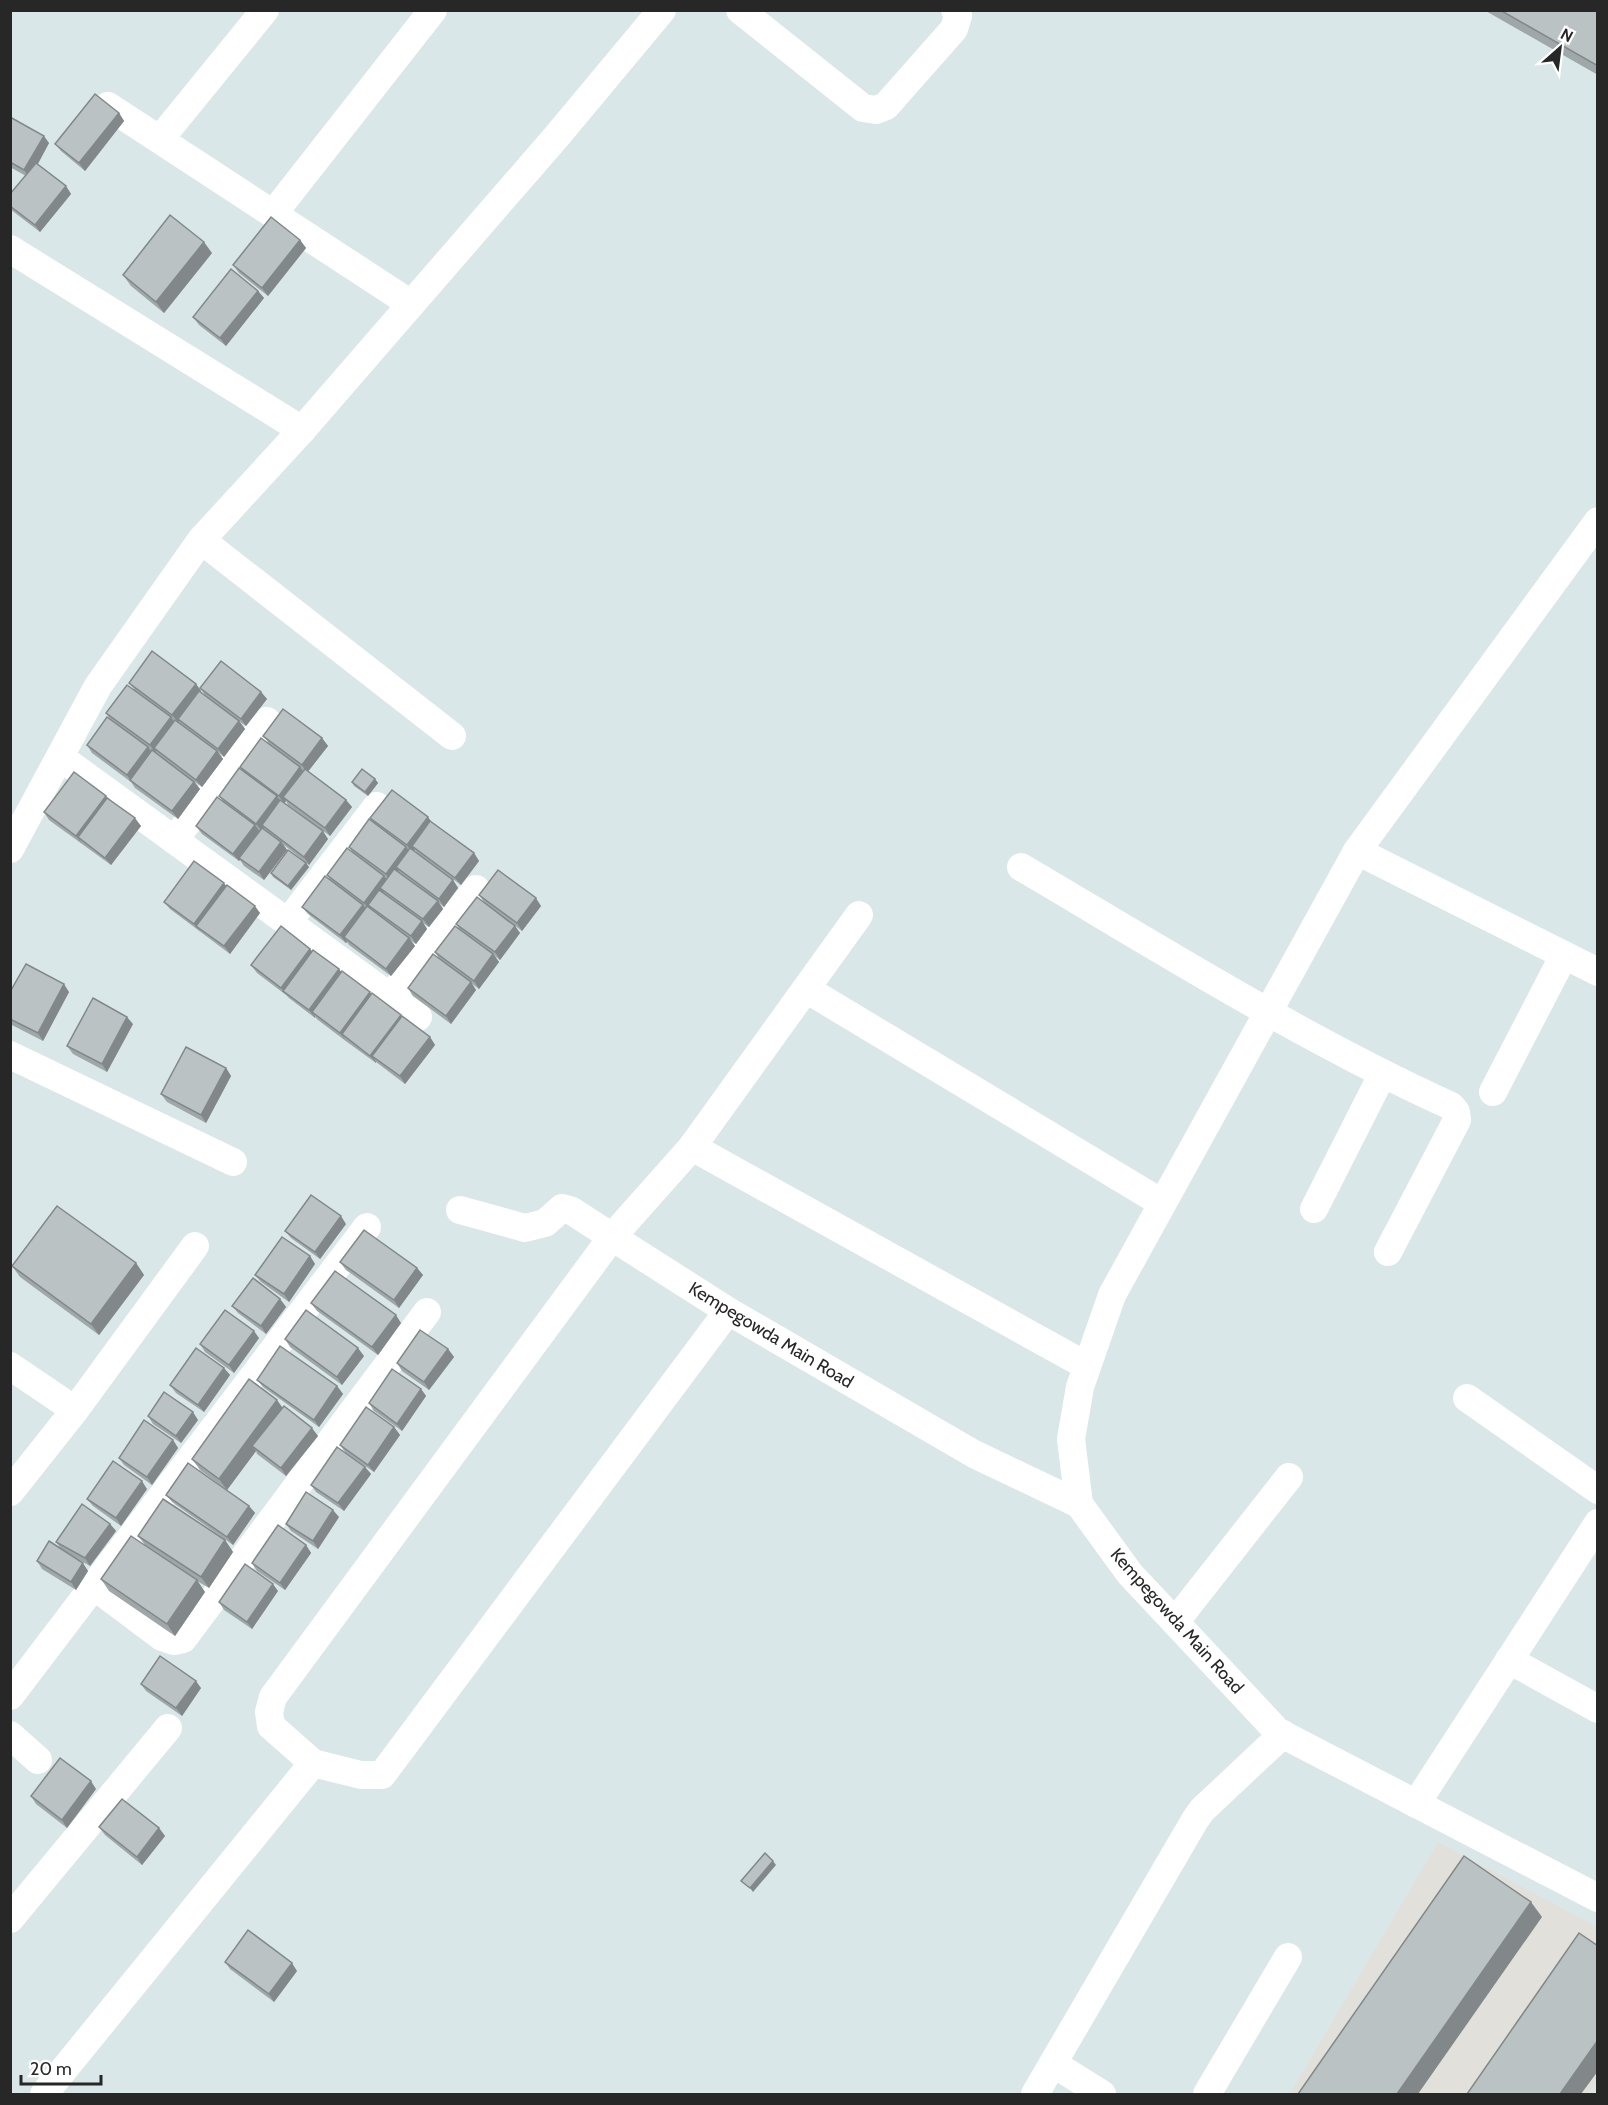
<svg xmlns="http://www.w3.org/2000/svg" width="1608" height="2105" font-family="Cabin,sans-serif">
	<style>
		.industrial { fill: #e1e0db }
		.lines { fill: none; stroke-linecap: round; stroke-linejoin: round }
		.minor { stroke: #fff; stroke-width: 28 }
		.wall { fill: #a0a7a9 }
		.shaded-wall { fill: #828889 }
		.building { fill: #bac2c4; stroke: #828889; stroke-width: 1.5 }
		.labels { text-anchor: middle; stroke-width: 4.5; stroke-linejoin: round; paint-order: stroke }
		.street-label { font-size: 18px; fill: #272727; stroke: #fff }
	</style>
	<rect width="100%" height="100%" fill="#dae7e8"/>
	<path class="industrial" d="M1438,1842L1597,1927V2082L1588,2094H1290Z"/>
	<g class="lines">
		<g class="minor">
			<path d="M740,10L863,108L876,110L886,106L954,29L958,16L955,10"/>
			<path d="M108,106L411,304"/>
			<path d="M160,139L265,10"/>
			<path d="M273,214L433,10"/>
			<path d="M10,249L302,430"/>
			<path d="M201,540L452,736"/>
			<path d="M60,757L418,1017"/>
			<path d="M174,840L267,721"/>
			<path d="M10,849L98,686L201,540L302,430L557,136L662,10"/>
			<path d="M1357,851L1598,972"/>
			<path d="M1021,867C1162,950 1302,1038 1451,1106L1456,1112L1457,1120L1388,1252"/>
			<path d="M859,915L692,1147L612,1237L728,1311L974,1454L1079,1504L1130,1574L1278,1732L1598,1898"/>
			<path d="M287,923L377,806"/>
			<path d="M806,989L1162,1203"/>
			<path d="M390,997L476,889"/>
			<path d="M10,1055L233,1162"/>
			<path d="M1493,1092L1564,955"/>
			<path d="M692,1147L1087,1366"/>
			<path d="M1314,1209L1382,1075"/>
			<path d="M460,1210L525,1228L545,1223L562,1208L572,1211L612,1237L273,1697L269,1712L271,1726L313,1763L361,1775H382L728,1311"/>
			<path d="M10,1366L75,1410"/>
			<path d="M1467,1398L1598,1490"/>
			<path d="M10,1492L75,1410L195,1246"/>
			<path d="M1079,1504L1071,1439L1080,1387L1112,1295L1357,851L1598,521"/>
			<path d="M94,1586L162,1637L174,1641L183,1639L427,1312"/>
			<path d="M1175,1622L1289,1477"/>
			<path d="M1509,1660L1598,1709"/>
			<path d="M10,1696L367,1227"/>
			<path d="M10,1735L38,1760"/>
			<path d="M1416,1804L1598,1523"/>
			<path d="M10,1919L168,1728"/>
			<path d="M1054,2064L1102,2094"/>
			<path d="M44,2094L313,1763"/>
			<path d="M1035,2094L1195,1820L1202,1810L1283,1734"/>
			<path d="M1207,2094L1288,1957"/>
		</g>
	</g>
	<g class="wall">
		<path d="M1484,10H1598V75Z"/>
		<path d="M119,113L124,121L85,171L61,151L55,144Z"/>
		<path d="M10,117L49,143L38,164L66,186L71,194L40,232L10,209V194L26,176L10,167Z"/>
		<path d="M300,240L306,248L268,296L239,273L233,265Z"/>
		<path d="M212,253L164,313L131,286L123,275Z"/>
		<path d="M258,291L264,298L226,346L199,325L193,317Z"/>
		<path d="M129,683L196,684L201,691V692L205,695L200,688L261,692L267,699L246,726L240,722L245,729L224,757L219,753L223,759L202,787L195,782L200,789L178,819L135,788L131,782L92,753L87,745L110,719L106,713L134,689Z"/>
		<path d="M263,736L322,738L328,746L308,771L346,800L352,807L330,836L288,805L286,801L285,803L328,839L309,865L284,845L287,850L264,880L244,866L240,860L239,861L202,834L196,826L223,801L219,796L243,771L240,767L268,742Z"/>
		<path d="M375,779L378,783L368,796L354,786L352,782Z"/>
		<path d="M106,796L141,826L111,865L49,820L44,812Z"/>
		<path d="M370,818L432,822L474,853L479,861L461,885L417,853L415,850L414,851L453,880L458,888L444,907L439,903L443,909L429,927L423,923L427,929L416,944L410,940L415,946L391,976L349,945L347,942L346,943L308,914L302,907L331,881L327,875L353,853L349,847L373,823Z"/>
		<path d="M306,863L309,867L291,890L273,877L271,873Z"/>
		<path d="M226,886L260,913L230,954L170,909L164,902Z"/>
		<path d="M479,895L541,906L522,931L497,912L515,926L520,933L500,960L495,956L499,962L479,989L471,983L476,990L451,1024L413,996L408,988L440,960L435,952L460,930L456,924L484,902Z"/>
		<path d="M310,949L312,951L339,969L341,972L401,1015L430,1037L435,1045L405,1084L376,1062V1063L347,1042L318,1020L315,1017V1018L289,998L286,995L257,973L251,965Z"/>
		<path d="M10,992H69L43,1041L10,1024Z"/>
		<path d="M133,1024L107,1072L73,1054L67,1046Z"/>
		<path d="M226,1068L231,1076L206,1123L167,1102L161,1094Z"/>
		<path d="M346,1224L320,1259L291,1238L285,1231Z"/>
		<path d="M310,1256L315,1264L289,1302L261,1282L255,1275Z"/>
		<path d="M340,1262L417,1268L423,1275L399,1308L346,1270Z"/>
		<path d="M136,1263L144,1275L99,1335L20,1277L12,1266Z"/>
		<path d="M280,1299L286,1307L266,1334L238,1313L232,1306Z"/>
		<path d="M311,1303L401,1323L378,1355L317,1311Z"/>
		<path d="M259,1338L234,1373L205,1352L200,1344Z"/>
		<path d="M285,1339L364,1356L342,1385L290,1347Z"/>
		<path d="M448,1349L454,1357L429,1390L402,1371L397,1363Z"/>
		<path d="M224,1368L230,1375L204,1412L176,1393L170,1385Z"/>
		<path d="M257,1380L337,1386L343,1394L319,1427L263,1387Z"/>
		<path d="M421,1389L426,1396L402,1431L374,1411L369,1403Z"/>
		<path d="M282,1408L318,1436L286,1476L257,1454L256,1451L227,1490L200,1470L192,1459Z"/>
		<path d="M148,1416L198,1420L181,1443L153,1424Z"/>
		<path d="M394,1427L400,1435L374,1472L346,1453L340,1445Z"/>
		<path d="M173,1440L178,1448L152,1485L124,1465L119,1458Z"/>
		<path d="M365,1467L371,1474L344,1511L316,1492L311,1485Z"/>
		<path d="M147,1489L121,1526L93,1506L87,1499Z"/>
		<path d="M166,1495L249,1506L255,1513L233,1545L172,1502Z"/>
		<path d="M339,1517L318,1549L291,1531L286,1524Z"/>
		<path d="M110,1524L116,1531L90,1566L62,1550L88,1571L76,1590L42,1569L37,1561L61,1549L56,1542Z"/>
		<path d="M138,1536L225,1540L233,1552L209,1588L197,1581L205,1592L175,1636L109,1591L101,1579L145,1545Z"/>
		<path d="M306,1545L311,1553L285,1590L257,1571L252,1563Z"/>
		<path d="M278,1591L252,1629L224,1610L219,1602Z"/>
		<path d="M141,1684L201,1688L182,1716L146,1691Z"/>
		<path d="M96,1789L67,1828L36,1804L31,1796Z"/>
		<path d="M99,1827L159,1828L165,1836L142,1865L105,1835Z"/>
		<path d="M225,1962L297,1971L274,2002L230,1969Z"/>
	</g>
	<g class="shaded-wall">
		<path d="M119,113L124,121L85,171L79,163Z"/>
		<path d="M44,136L49,143L30,178L24,170Z"/>
		<path d="M66,186L71,194L40,232L35,225Z"/>
		<path d="M300,240L306,248L268,296L262,288Z"/>
		<path d="M204,242L212,253L164,313L156,302Z"/>
		<path d="M258,291L264,298L226,346L220,338Z"/>
		<path d="M196,684L201,691L179,720L178,719L179,721L178,722L172,715Z"/>
		<path d="M261,692L267,699L246,726L241,719Z"/>
		<path d="M171,717L176,725L154,748L156,751L155,753L150,745Z"/>
		<path d="M239,721L245,729L224,757L218,749Z"/>
		<path d="M322,738L328,746L307,773L302,765Z"/>
		<path d="M148,747L153,754L131,781L127,775Z"/>
		<path d="M217,751L223,759L202,787L196,780Z"/>
		<path d="M300,767L306,775L283,797L286,801L284,803L279,796Z"/>
		<path d="M375,779L378,783L368,796L365,792Z"/>
		<path d="M194,782L200,789L178,819L172,811Z"/>
		<path d="M106,796L111,804L78,837L82,844L76,836Z"/>
		<path d="M277,796L282,804L262,825L264,828L262,831L256,824Z"/>
		<path d="M346,800L352,807L330,836L325,828Z"/>
		<path d="M428,817L433,824L412,846L415,850L412,853L407,845Z"/>
		<path d="M135,818L141,826L111,865L105,858Z"/>
		<path d="M255,825L260,832L239,861L233,854Z"/>
		<path d="M323,831L328,839L309,865L304,857Z"/>
		<path d="M281,842L287,850L264,880L259,872Z"/>
		<path d="M406,847L412,854L396,867L399,871L391,882L386,874Z"/>
		<path d="M474,853L479,861L461,885L455,878Z"/>
		<path d="M306,863L309,867L291,890L288,886Z"/>
		<path d="M384,876L390,884L380,888L384,892L368,905L371,909L370,910L364,903Z"/>
		<path d="M453,880L458,888L444,907L439,899Z"/>
		<path d="M224,883L230,891L196,926L200,932L194,924Z"/>
		<path d="M536,898L541,906L522,931L517,923Z"/>
		<path d="M438,901L443,909L429,927L423,919Z"/>
		<path d="M363,905L369,912L344,937L347,942L346,943L340,935Z"/>
		<path d="M255,906L260,913L230,954L224,946Z"/>
		<path d="M422,921L427,929L416,944L411,936Z"/>
		<path d="M515,926L520,933L500,960L495,952Z"/>
		<path d="M409,938L415,946L391,976L386,969Z"/>
		<path d="M310,949L316,956L284,991L281,988Z"/>
		<path d="M493,954L499,962L479,989L474,981Z"/>
		<path d="M339,969L345,977L312,1012L315,1017V1018L309,1010Z"/>
		<path d="M471,982L476,990L451,1024L446,1016Z"/>
		<path d="M64,984L69,992L43,1041L38,1033Z"/>
		<path d="M370,992L375,1000L342,1034L345,1040L340,1033Z"/>
		<path d="M401,1015L406,1022L372,1056L376,1062V1063L370,1056Z"/>
		<path d="M127,1017L133,1024L107,1072L102,1064Z"/>
		<path d="M430,1037L435,1045L405,1084L400,1076Z"/>
		<path d="M226,1068L231,1076L206,1123L201,1115Z"/>
		<path d="M341,1216L346,1224L320,1259L315,1252Z"/>
		<path d="M310,1256L315,1264L289,1302L284,1294Z"/>
		<path d="M136,1263L144,1275L99,1335L91,1324Z"/>
		<path d="M417,1268L423,1275L399,1308L394,1300Z"/>
		<path d="M280,1299L286,1307L266,1334L261,1326Z"/>
		<path d="M396,1315L401,1323L378,1355L372,1347Z"/>
		<path d="M254,1331L259,1338L234,1373L229,1365Z"/>
		<path d="M358,1348L364,1356L342,1385L337,1377Z"/>
		<path d="M448,1349L454,1357L429,1390L424,1382Z"/>
		<path d="M224,1368L230,1375L204,1412L198,1405Z"/>
		<path d="M337,1386L343,1394L319,1427L314,1420Z"/>
		<path d="M421,1389L426,1396L402,1431L397,1424Z"/>
		<path d="M277,1400L285,1411L252,1446L256,1451L227,1490L219,1479Z"/>
		<path d="M193,1412L198,1420L181,1443L176,1436Z"/>
		<path d="M394,1427L400,1435L374,1472L368,1465Z"/>
		<path d="M312,1428L318,1436L286,1476L281,1468Z"/>
		<path d="M173,1440L178,1448L152,1485L147,1477Z"/>
		<path d="M365,1467L371,1474L344,1511L338,1503Z"/>
		<path d="M142,1481L147,1489L121,1526L116,1518Z"/>
		<path d="M249,1506L255,1513L233,1545L227,1537Z"/>
		<path d="M333,1510L339,1517L318,1549L313,1541Z"/>
		<path d="M110,1524L116,1531L90,1566L85,1558Z"/>
		<path d="M225,1540L233,1552L209,1588L201,1577Z"/>
		<path d="M306,1545L311,1553L285,1590L280,1583Z"/>
		<path d="M83,1563L88,1571L76,1590L71,1582Z"/>
		<path d="M197,1580L205,1592L175,1636L167,1624Z"/>
		<path d="M273,1584L278,1591L252,1629L247,1622Z"/>
		<path d="M196,1681L201,1688L182,1716L176,1708Z"/>
		<path d="M91,1781L96,1789L67,1828L62,1820Z"/>
		<path d="M159,1828L165,1836L142,1865L137,1857Z"/>
		<path d="M773,1861L776,1865L753,1892L750,1888Z"/>
		<path d="M1531,1902L1542,1917L1418,2094H1397Z"/>
		<path d="M292,1963L297,1971L274,2002L269,1994Z"/>
		<path d="M1598,2040V2071L1581,2094H1560Z"/>
	</g>
	<g class="building">
		<path d="M1500,10H1598V66Z"/>
		<path d="M95,94L119,113L79,163L55,144Z"/>
		<path d="M10,117L44,136L24,170L10,162Z"/>
		<path d="M36,163L66,186L35,225L10,206V194Z"/>
		<path d="M170,215L204,242L156,302L123,275Z"/>
		<path d="M271,217L300,240L262,288L233,265Z"/>
		<path d="M231,269L258,291L220,338L193,317Z"/>
		<path d="M152,651L196,684L172,715L129,683Z"/>
		<path d="M221,661L261,692L241,719L200,688Z"/>
		<path d="M127,685L171,717L150,745L106,713Z"/>
		<path d="M199,691L239,721L218,749L178,719Z"/>
		<path d="M283,709L322,738L302,765L263,736Z"/>
		<path d="M107,717L148,747L127,775L87,745Z"/>
		<path d="M175,720L217,751L196,780L154,748Z"/>
		<path d="M261,738L300,767L279,796L240,767Z"/>
		<path d="M152,750L194,782L172,811L130,780Z"/>
		<path d="M239,768L277,796L256,824L219,796Z"/>
		<path d="M305,769L346,800L325,828L283,797Z"/>
		<path d="M362,769L375,779L365,792L352,782Z"/>
		<path d="M74,772L106,796L76,836L44,812Z"/>
		<path d="M392,790L428,817L407,845L370,818Z"/>
		<path d="M217,797L255,825L233,854L196,826Z"/>
		<path d="M107,798L135,818L105,858L78,837Z"/>
		<path d="M280,800L323,831L304,857L262,825Z"/>
		<path d="M369,819L406,847L386,874L349,847Z"/>
		<path d="M430,821L474,853L455,878L412,846Z"/>
		<path d="M262,828L281,842L259,872L239,858Z"/>
		<path d="M347,848L384,876L364,903L327,875Z"/>
		<path d="M410,848L453,880L439,899L396,867Z"/>
		<path d="M288,850L306,863L288,886L271,873Z"/>
		<path d="M194,861L224,883L194,924L164,902Z"/>
		<path d="M394,869L438,901L423,919L380,888Z"/>
		<path d="M498,870L536,898L517,923L479,895Z"/>
		<path d="M325,876L363,905L340,935L302,907Z"/>
		<path d="M227,885L255,906L224,946L196,926Z"/>
		<path d="M379,890L422,921L411,936L368,905Z"/>
		<path d="M477,897L515,926L495,952L456,924Z"/>
		<path d="M367,906L409,938L386,969L344,937Z"/>
		<path d="M281,926L310,949L281,988L251,965Z"/>
		<path d="M455,926L493,954L474,981L435,952Z"/>
		<path d="M313,950L339,969L309,1010L283,991Z"/>
		<path d="M433,954L471,982L446,1016L408,988Z"/>
		<path d="M26,964L64,984L38,1033L10,1019V992Z"/>
		<path d="M342,971L370,992L340,1033L312,1012Z"/>
		<path d="M372,993L401,1015L370,1056L342,1034Z"/>
		<path d="M93,998L127,1017L102,1064L67,1046Z"/>
		<path d="M402,1016L430,1037L400,1076L372,1056Z"/>
		<path d="M186,1047L226,1068L201,1115L161,1094Z"/>
		<path d="M311,1195L341,1216L315,1252L285,1231Z"/>
		<path d="M57,1206L136,1263L91,1324L12,1266Z"/>
		<path d="M364,1230L417,1268L394,1300L340,1262Z"/>
		<path d="M282,1237L310,1256L284,1294L255,1275Z"/>
		<path d="M335,1271L396,1315L372,1347L311,1303Z"/>
		<path d="M253,1278L280,1299L261,1326L232,1306Z"/>
		<path d="M225,1310L254,1331L229,1365L200,1344Z"/>
		<path d="M306,1310L358,1348L337,1377L285,1339Z"/>
		<path d="M420,1330L448,1349L424,1382L397,1363Z"/>
		<path d="M280,1346L337,1386L314,1420L257,1380Z"/>
		<path d="M196,1348L224,1368L198,1405L170,1385Z"/>
		<path d="M392,1369L421,1389L397,1424L369,1403Z"/>
		<path d="M249,1379L277,1400L219,1479L192,1459Z"/>
		<path d="M164,1392L193,1412L176,1436L148,1416Z"/>
		<path d="M284,1406L312,1428L281,1468L252,1446Z"/>
		<path d="M366,1407L394,1427L368,1465L340,1445Z"/>
		<path d="M144,1420L173,1440L147,1477L119,1458Z"/>
		<path d="M337,1447L365,1467L338,1503L311,1485Z"/>
		<path d="M113,1461L142,1481L116,1518L87,1499Z"/>
		<path d="M188,1463L249,1506L227,1537L166,1495Z"/>
		<path d="M306,1492L333,1510L313,1541L286,1524Z"/>
		<path d="M163,1499L225,1540L201,1577L138,1536Z"/>
		<path d="M82,1504L110,1524L85,1558L56,1542Z"/>
		<path d="M278,1525L306,1545L280,1583L252,1563Z"/>
		<path d="M131,1536L197,1580L167,1624L101,1579Z"/>
		<path d="M49,1541L83,1563L71,1582L37,1561Z"/>
		<path d="M245,1564L273,1584L247,1622L219,1602Z"/>
		<path d="M160,1656L196,1681L176,1708L141,1684Z"/>
		<path d="M60,1758L91,1781L62,1820L31,1796Z"/>
		<path d="M122,1799L159,1828L137,1857L99,1827Z"/>
		<path d="M765,1853L773,1861L750,1888L741,1881Z"/>
		<path d="M1464,1856L1531,1902L1397,2094H1298Z"/>
		<path d="M248,1930L292,1963L269,1994L225,1962Z"/>
		<path d="M1579,1933L1598,1946V2040L1560,2094H1467Z"/>
	</g>
	<g class="labels">
		<g class="street-label">
			<text transform="translate(771 1335) rotate(31)" y="6">Kempegowda Main Road</text>
			<text transform="translate(1177 1621) rotate(48)" y="6">Kempegowda Main Road</text>
		</g>
	</g>
	<rect width="1608" height="2105" fill="none" stroke="#272727" stroke-width="24"/>
	<g transform="translate(1560 48) rotate(28)" stroke="#ffffff" stroke-width="4.5" paint-order="stroke">
	<path d="M0-4.5L10 22L0 15L-10 22Z" fill="#272727"/>
	<text y="-9" font-size="16" font-weight="bold" text-anchor="middle" fill="#272727">N</text>
	</g>
	<path d="M21 2075v9h80v-9" fill="none" stroke="#272727" stroke-width="3"/>
	<text x="30" y="2075" font-size="18" fill="#272727" stroke="#ffffff" stroke-width="4.5" paint-order="stroke">20 m</text>
</svg>
